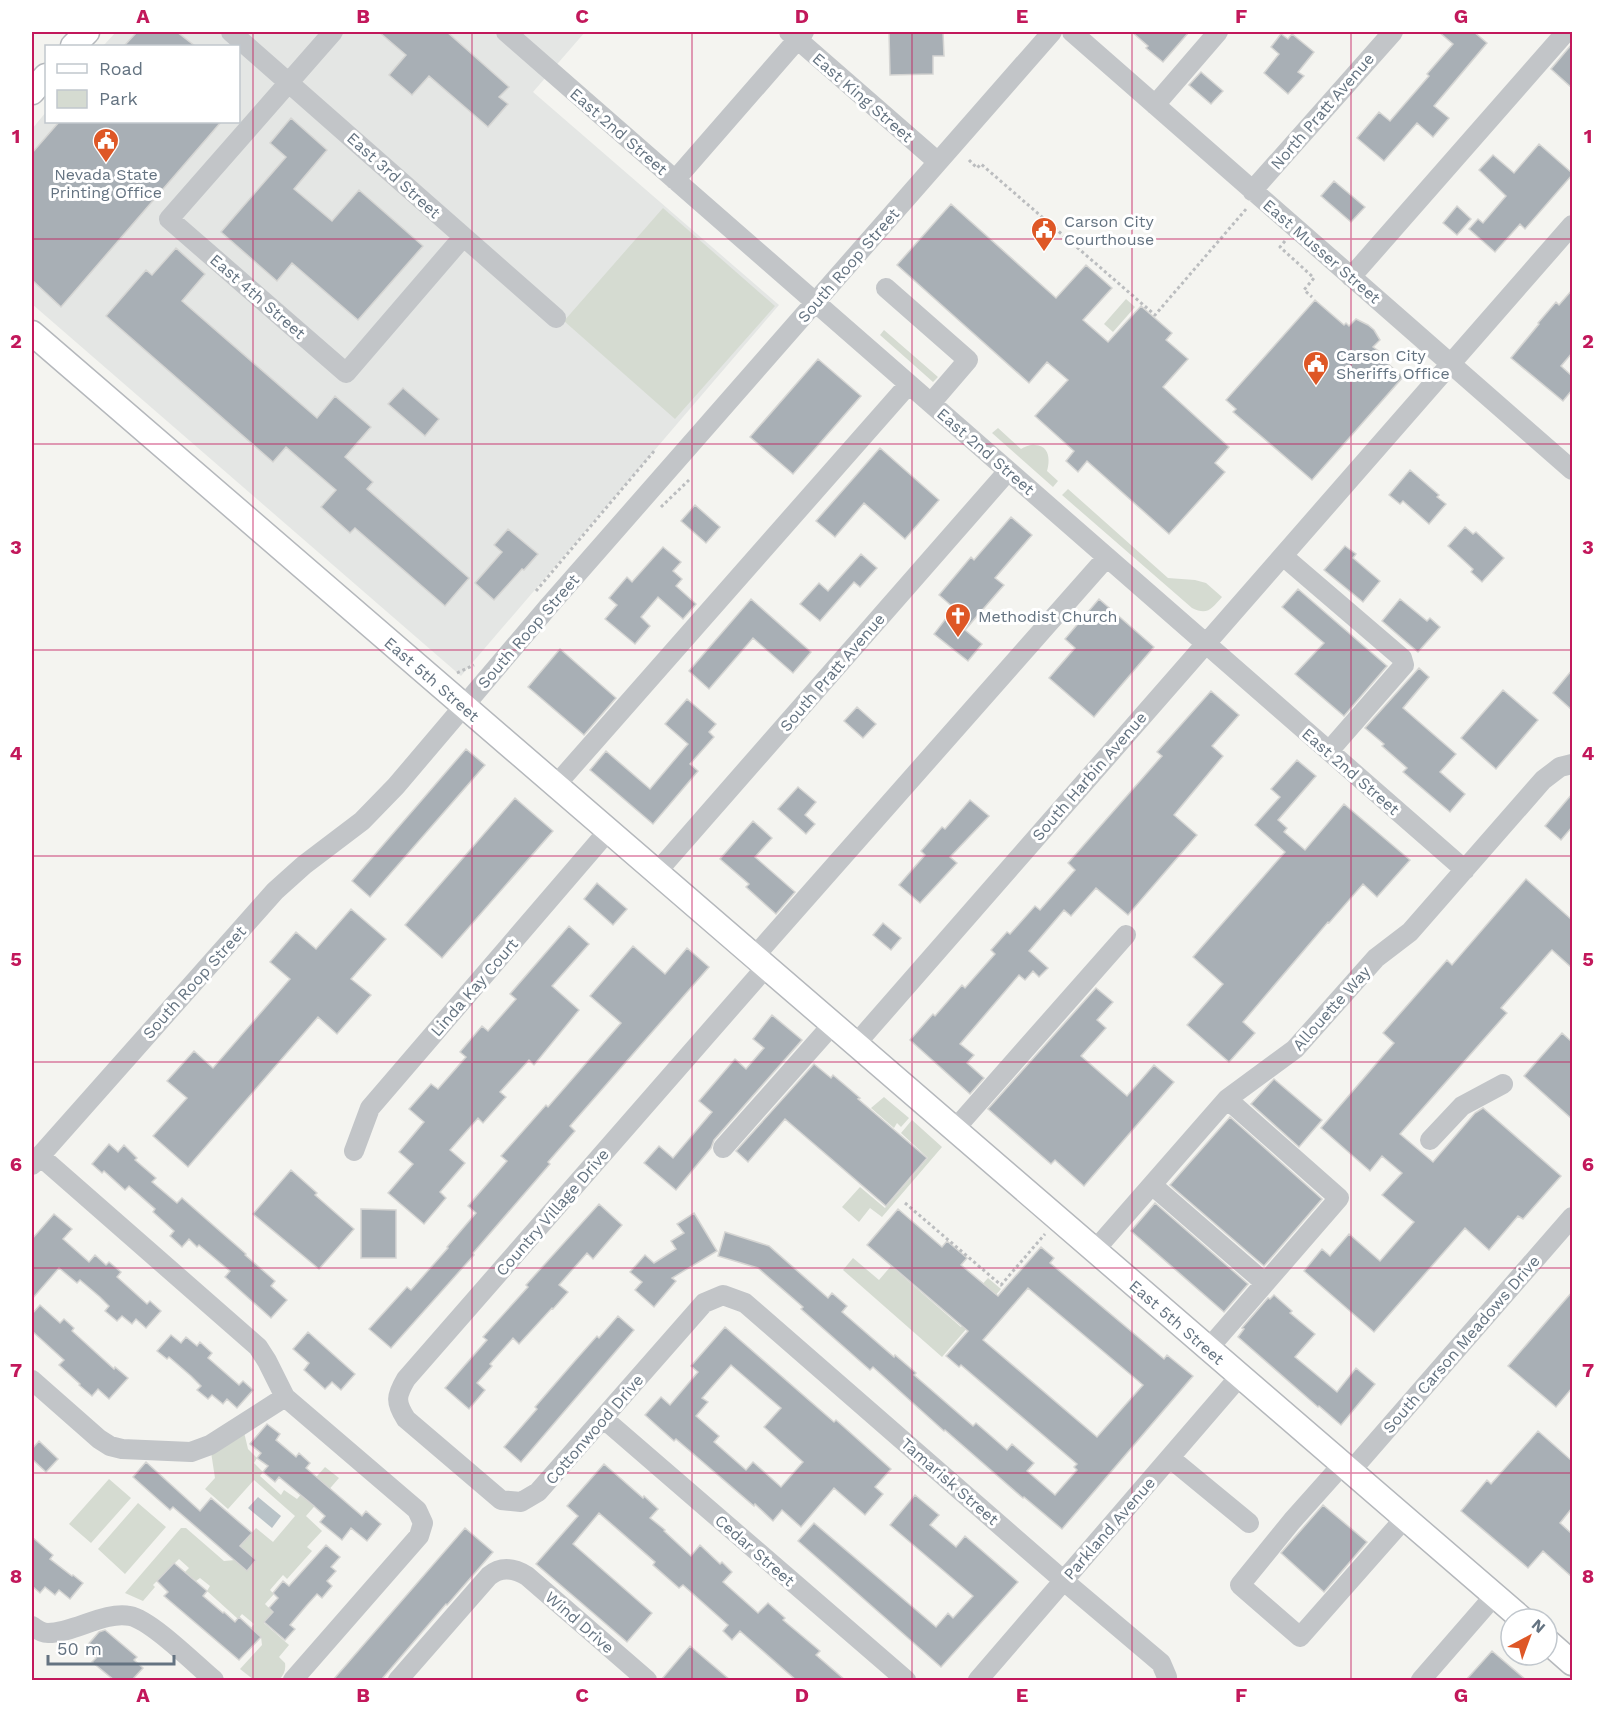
<svg xmlns="http://www.w3.org/2000/svg" width="1604" height="1712" font-family="'Work Sans',sans-serif">
<style>
.built{fill:#e4e6e4}
.green{fill:#d5dbd1}
.water{fill:#b9c3c8}
.building{fill:#a8afb5;stroke:#d5d5d3;stroke-width:1.5;fill-rule:evenodd}
.lines{fill:none;stroke-linecap:round;stroke-linejoin:round}
.major-casing{stroke:#b5b8bc;stroke-width:27}
.path{stroke:#bbbdbf;stroke-width:3;stroke-dasharray:3 3;stroke-linecap:butt}
.minor{stroke:#c2c5c8;stroke-width:20}
.major{stroke:#fff;stroke-width:24}
.grid{fill:none;stroke:#c2185b;stroke-width:1.5;stroke-opacity:0.55}
.labels{text-anchor:middle;stroke-width:6;stroke-linejoin:round;paint-order:stroke}
.street-label{font-size:16px;fill:#647381;stroke:#fff}
.poi-label{font-size:16px;fill:#647381;stroke:#fff;text-anchor:start}
.neatline{fill:none;stroke:#c2185b;stroke-width:2}
.grid-label{font-size:20px;text-anchor:middle;font-weight:bold;fill:#c2185b}
</style>
<rect width="100%" height="100%" fill="#f4f4f0"/>
<path class="built" d="M116 32H585L533 92 779 305 461 676 32 304V129L46 112V122H238V46H103Z"/>
<path class="green" d="M663 208 775 306 675 419 564 321Z
M1126 299 1135 307 1113 332 1104 324Z
M884 330 938 377 933 382 880 335Z
M998 428 1021 449C1025 447 1030 444 1035 445 1050 446 1050 460 1047 471L1058 481 1053 487 992 433Z
M1068 489 1168 578 1195 580 1206 583 1222 597C1212 608 1208 616 1192 608L1062 495Z
M884 1097 909 1118 901 1127 897 1123 894 1128 871 1108Z
M912 1120 942 1147 882 1217 870 1208 859 1222 842 1207 860 1187 885 1208 928 1158 901 1133Z
M853 1258 879 1280 891 1266 961 1327 987 1298 978 1289 988 1278 1001 1289 942 1357 843 1270Z
M244 1432 248 1449 257 1458 254 1463 263 1472 260 1476 281 1495 284 1490 297 1499 325 1467 339 1478 306 1516 322 1531 307 1547 312 1551 287 1579 283 1575 270 1590 274 1594 265 1604 273 1612 264 1623 289 1645 279 1657 285 1663C286 1670 284 1675 279 1680H254L240 1669 262 1645 261 1637 251 1628 254 1624 242 1614 238 1619 207 1591 210 1586 200 1578 196 1581 185 1572 189 1568 179 1559 153 1585 155 1587 143 1601 125 1593 181 1528H186L224 1561 235 1560 240 1546 256 1528 273 1542 295 1516 254 1480 228 1509 205 1489 215 1478 211 1452Z
M109 1479 131 1498 91 1543 69 1524Z
M138 1503 166 1527 125 1574 98 1549Z"/>
<path class="water" d="M258 1497 281 1516 272 1528 248 1508Z"/>
<path class="building" d="M137 32H177L195 46H124Z
M379 32H447L509 87 499 97 508 104 488 127 429 76 412 95 389 75 406 55Z
M889 32H943L944 56H933V74L890 75Z
M1132 32H1189L1163 62 1146 48 1148 46Z
M1439 32H1474L1487 43 1434 106 1449 118 1433 137 1417 123 1384 161 1357 138 1379 112 1390 121 1429 76 1427 74 1453 44Z
M1281 34 1288 39 1292 34 1314 52 1298 72 1304 76 1288 94 1264 73 1279 54 1271 47Z
M1572 44V88L1551 69Z
M1201 72 1223 91 1211 104 1189 85Z
M291 118 327 150 294 189 332 221 359 190 423 246 358 320 292 263 277 281 221 232 286 157 270 143Z
M59 122H221L61 307 32 280V153Z
M1539 144 1572 173V175L1525 229 1520 224 1495 252 1469 229 1478 219 1483 223 1506 196 1479 170 1493 155 1514 173Z
M1334 181 1365 207 1351 222 1321 196Z
M951 204 1056 298 1086 265 1112 288 1083 320 1108 342 1141 306 1172 333 1166 340 1188 359 1163 387 1229 447 1215 463 1225 472 1169 534 1087 461 1078 472 1066 461 1074 451 1035 416 1068 380 1047 362 1029 383 897 265Z
M1457 206 1471 219 1457 235 1443 223Z
M176 248 205 274 182 301 317 418 335 396 371 427 345 457 373 482 367 489 469 578 445 606 355 528 350 533 321 507 336 490 286 447 273 462 106 316 146 270 152 275Z
M1572 290V353L1561 366 1572 376V390L1563 401 1511 358 1539 324 1538 323 1556 302 1559 305Z
M1315 300 1344 325 1346 323 1349 326 1356 319 1368 325 1374 330 1380 340 1373 347 1380 352 1378 355 1403 377 1312 480 1233 412 1236 409 1226 400Z
M818 359 861 396 793 474 750 437Z
M403 388 439 419 425 436 388 404Z
M880 448 939 500 905 539 864 503 835 537 816 521Z
M1410 470 1439 495 1437 497 1446 504 1429 524 1403 501 1400 504 1389 495Z
M695 505 720 527 706 543 681 521Z
M1011 517 1032 535 995 578 1004 585 965 630 982 644 968 661 934 634 954 608 939 595 971 557 974 560Z
M1465 527 1473 534 1476 532 1504 558 1482 582 1471 572 1473 569 1448 546Z
M508 529 538 554 524 570 522 569 494 600 475 583 502 552 494 545Z
M1345 546 1356 554 1353 558 1380 581 1363 602 1324 570Z
M663 547 681 562 673 571 682 579 676 586 696 604 683 619 658 597 641 617 650 626 635 644 605 619 617 605 609 598 627 577 632 582Z
M861 554 877 568 860 587 854 582 820 621 800 604 819 583 828 591Z
M1298 589 1387 666 1344 716 1295 674 1324 643 1282 607Z
M751 599 811 652 793 673 753 638 709 689 689 671Z
M1099 599 1154 647 1094 717 1049 678 1075 648 1065 639Z
M1400 599 1427 621 1430 618 1440 627 1418 652 1382 621Z
M560 649 616 698 584 735 528 687Z
M1419 668 1429 677 1403 708 1456 754 1440 772 1465 794 1450 812 1403 772 1407 768 1382 746 1384 744 1365 728Z
M1572 670V710L1553 693Z
M1503 690 1538 720 1496 769 1461 738Z
M1211 691 1239 715 1212 746 1223 756 1174 815 1197 835 1128 915 1096 888 1071 916 1064 910 1029 951 1048 968 1039 977 1033 971 1025 980 1019 975 960 1044 974 1055 967 1063 984 1078 970 1094 910 1040 933 1014 935 1016 962 985 965 988 995 954 991 950 1007 932 1010 934 1035 906 1040 910 1075 870 1068 863 1162 756 1157 752Z
M687 699 716 724 709 732 714 737 690 764 698 771 653 824 590 770 606 751 650 789 688 744 665 724Z
M857 707 876 724 863 738 844 721Z
M466 749 485 765 370 897 352 881Z
M1297 760 1316 776 1278 820 1287 828 1284 832 1305 850 1344 804 1410 860 1377 897 1363 884 1329 923 1328 922 1243 1022 1255 1033 1229 1062 1187 1025 1223 984 1193 957 1285 852 1255 825 1280 797 1271 789Z
M798 787 816 802 805 815 815 824 806 834 778 809Z
M1572 794V827L1561 840 1545 826Z
M515 798 553 831 442 958 405 925Z
M970 800 989 816 950 857 957 863 920 903 899 885 925 855 921 851 942 827 945 829Z
M753 821 772 838 755 857 795 892 776 914 746 887 749 884 720 859Z
M1526 879 1572 920V968L1552 950 1549 953 1501 1008 1507 1013 1400 1134 1433 1162 1475 1113 1483 1108 1561 1176 1523 1219 1518 1216 1489 1250 1465 1228 1374 1332 1304 1271 1322 1249 1330 1256 1349 1234 1380 1261 1414 1222 1382 1195 1402 1173 1382 1156 1370 1171 1321 1128 1394 1043 1383 1033 1447 960 1452 965Z
M597 883 627 909 613 925 584 899Z
M351 909 386 939 351 979 371 995 337 1034 318 1017 188 1167 153 1136 187 1098 167 1081 194 1051 213 1068 290 979 270 962 296 932 316 949Z
M883 923 901 938 891 950 873 935Z
M569 926 589 944 552 986 579 1010 534 1065 529 1060 500 1092 506 1097 483 1123 478 1118 450 1150 465 1163 440 1192 446 1198 424 1224 388 1193 413 1164 399 1152 424 1122 409 1109 431 1084 438 1089 466 1057 460 1052 482 1026 488 1031 516 999 510 994Z
M633 946 665 974 687 948 709 967 570 1126 575 1131 548 1162 550 1164 473 1253 474 1255 391 1348 369 1329 407 1287 411 1290 448 1248 447 1247 476 1213 468 1206 507 1161 501 1156 546 1105 548 1107 621 1023 590 996Z
M1096 988 1113 1002 1097 1020 1106 1028 1081 1056 1127 1096 1154 1065 1174 1082 1084 1186 1055 1160 1051 1164 988 1109Z
M772 1015 802 1040 714 1140 711 1148 676 1190 644 1163 659 1146 673 1158 712 1112 699 1101 735 1059 746 1069 764 1048 753 1039Z
M1562 1033 1572 1042V1119L1524 1076Z
M814 1064 831 1078 833 1075 860 1098 858 1099 927 1158 886 1206 785 1119 748 1162 736 1151Z
M1274 1079 1322 1120 1299 1147 1251 1104Z
M1230 1117 1322 1199 1264 1266 1170 1185Z
M109 1144 118 1152 124 1145 137 1158 135 1160 156 1178 152 1182 177 1203 182 1198 246 1254 245 1255 275 1281 271 1286 287 1300 271 1318 225 1277 230 1271 199 1245 197 1247 189 1239 182 1247 170 1236 174 1231 153 1212 155 1209 129 1186 125 1190 104 1171 102 1173 92 1164Z
M291 1170 317 1193 315 1195 354 1229 319 1269 253 1214Z
M1155 1203 1248 1284 1224 1312 1131 1231Z
M599 1204 622 1225 593 1259 587 1253 559 1285 568 1292 553 1309 552 1308 519 1344 513 1338 490 1364 492 1366 477 1383 485 1390 469 1409 445 1388 487 1340 483 1337 528 1287 526 1285Z
M361 1209 396 1210V1258H361Z
M898 1209 942 1247 947 1241 967 1258 961 1265 998 1296 1041 1247 1054 1258 1050 1263 1164 1359 1167 1355 1193 1376 1062 1529 1024 1497 1023 1498 945 1430 944 1431 873 1367 870 1370 801 1309 803 1307 758 1268 718 1256 725 1232 769 1246 828 1298 832 1293 847 1306 842 1312 894 1357 895 1355 916 1373 914 1375 973 1426 976 1423 1007 1450 1012 1444 1034 1463 1027 1471 1055 1495 1077 1470 1074 1467 1077 1464 961 1365 959 1367 946 1356 968 1331 867 1245ZM1028 1288 1143 1385 1097 1437 983 1340Z
M694 1213 717 1251 672 1278 676 1281 654 1307 635 1290 642 1282 630 1272 645 1255 654 1263 676 1249 671 1241 684 1233 677 1224Z
M54 1214 72 1229 63 1239 89 1262 95 1255 106 1265 109 1262 121 1272 117 1277 147 1304 150 1301 161 1311 146 1328 136 1319 132 1324 122 1316 117 1321 105 1311 109 1306 100 1297 80 1280 77 1283 59 1268 32 1299V1239Z
M1572 1292V1388L1556 1407 1508 1366Z
M1274 1295 1292 1311 1290 1313 1315 1334 1295 1357 1337 1392 1356 1368 1375 1384 1341 1425 1319 1406 1318 1407 1238 1337 1244 1329 1242 1328 1268 1298 1270 1299Z
M40 1305 60 1323 64 1319 74 1328 72 1331 114 1369 115 1367 128 1378 109 1399 98 1389 92 1396 79 1385 80 1384 59 1365 64 1360 32 1331V1314Z
M618 1316 634 1330 521 1462 504 1447 537 1409 535 1407 574 1362 597 1336 599 1338Z
M725 1327 834 1422 836 1420 891 1469 875 1487 883 1494 865 1515 834 1488 801 1527 782 1510 773 1521 755 1504 754 1506 676 1439 674 1441 645 1415 661 1397 670 1405 698 1372 691 1366ZM731 1365 781 1408 764 1427 803 1462 781 1487 753 1462 746 1470 714 1442 719 1436 696 1416 708 1402 702 1398Z
M308 1332 355 1374 341 1390 332 1382 325 1389 304 1370 309 1363 293 1349Z
M171 1335 181 1343 186 1337 197 1346 200 1342 212 1353 208 1358 239 1385 243 1381 253 1390 237 1408 227 1399 223 1404 212 1395 208 1399 197 1390 201 1386 191 1376 169 1357 167 1359 157 1351Z
M267 1424 280 1434 276 1440 296 1457 299 1453 310 1463 306 1468 362 1516 366 1511 381 1524 367 1541 351 1528 342 1540 320 1522 325 1516 314 1506 279 1477 275 1482 263 1472 268 1466 257 1458 261 1453 250 1444Z
M1538 1431 1572 1461V1508L1560 1523 1572 1534V1577L1543 1551 1528 1568 1461 1511 1487 1480 1491 1484Z
M39 1441 58 1459 46 1472 32 1459V1449Z
M146 1462 200 1511 211 1498 252 1533 240 1546 256 1560 247 1571 173 1507 170 1510 133 1477Z
M604 1464 643 1498 644 1496 658 1509 650 1518 665 1530 664 1531 691 1556 700 1545 720 1564 722 1562 732 1572 723 1582 758 1613 768 1603 785 1618 783 1620 820 1651 816 1655 845 1680H796L740 1631 732 1640 723 1631 728 1625 683 1585 679 1588 653 1565 655 1562 599 1513 573 1544 652 1613 627 1642 536 1564 578 1516 567 1506Z
M915 1495 939 1515 930 1525 956 1547 965 1536 1018 1582 941 1667 798 1541 814 1523 936 1627 948 1613 953 1618 973 1596 890 1525Z
M1323 1505 1367 1542 1324 1592 1281 1553Z
M465 1528 493 1552 447 1605 446 1604 381 1680H333Z
M32 1537 53 1555 50 1559 72 1576 73 1575 83 1583 70 1599 59 1590 55 1595 45 1587 40 1593 32 1586Z
M326 1545 340 1557 331 1567 336 1571 327 1581 332 1586 322 1598 317 1594 307 1605 290 1625 295 1629 285 1640 264 1622 273 1612 269 1608 278 1598 273 1593 283 1581 289 1586Z
M174 1563 207 1591 203 1596 223 1613 224 1612 235 1622 239 1617 261 1637 239 1660 164 1596 168 1592 157 1581Z
M105 1630 137 1657 134 1660 143 1668 132 1680H114L92 1662 96 1658 85 1648 99 1632Z
M690 1646 730 1680H661Z
M1492 1651 1526 1680H1466Z"/>
<g class="lines">
<defs>
<path id="major" d="M73 46 87 32
M32 92 46 76
M32 333 1522 1619
M1547 1641 1572 1663"/>
</defs>
<use href="#major" class="major-casing"/>
<path class="path" d="M969 160 977 168 981 164 1155 315 1247 208
M1285 241 1280 247 1314 278 1304 290 1312 297
M661 507 689 480
M536 591 655 450
M457 673 474 665
M905 1203 1001 1285 1045 1234"/>
<path class="minor" d="M231 32 556 318
M333 32 169 219 346 373 463 237
M506 32 1465 870
M789 32 938 162
M1072 32 1572 470
M1155 105 1218 32
M675 180 804 32
M1252 191 1393 32
M1351 277 1566 32
M886 288 968 360 931 403
M1283 556 1402 658 1404 665 1329 751
M555 786 909 384
M656 873 1008 471
M754 957 1107 557
M766 967 406 1379C396 1396 395 1402 406 1419L501 1500 521 1502 538 1492 704 1303 723 1295 745 1303 1064 1581 1161 1663 1167 1677 1166 1680
M855 1045 1572 225
M954 1130 1126 935
M1430 1140 1462 1106 1503 1084
M723 1148 832 1025
M354 1151 370 1108 608 831
M40 1156 258 1347 267 1361 285 1397 417 1510 423 1523 419 1536 293 1680
M32 1165 275 891 304 865 362 821 396 786 548 607 1052 32
M1152 1185 1265 1283
M1094 1251 1227 1099 1295 1049 1376 958 1410 932 1543 780 1560 767 1572 764
M1208 1349 1339 1198 1227 1099
M32 1380 99 1439 110 1446 122 1449 191 1452 210 1445 285 1397
M604 1419 906 1680
M1170 1458 1249 1523
M1342 1465 1292 1521 1240 1585 1300 1637 1405 1518
M1350 1472 1572 1217
M32 1626C36 1629 43 1633 48 1633 74 1633 104 1611 130 1616 151 1620 196 1665 214 1680
M398 1680 489 1576C501 1566 514 1568 527 1576L647 1680
M978 1680 1240 1376
M1421 1680 1495 1595"/>
<use href="#major" class="major"/>
</g>
<path class="grid" d="M253 32V1680M472 32V1680M692 32V1680M912 32V1680M1132 32V1680M1351 32V1680M32 239H1572M32 444H1572M32 650H1572M32 856H1572M32 1062H1572M32 1268H1572M32 1473H1572"/>
<defs>
<symbol id="civic-pin" viewBox="-11 -11 22 30"><path d="M0 17L-7.5 6A9.5 9.5 0 1 1 7.5 6Z" fill="#de5726" stroke="#fff"/><path d="M-.6-6.5H3V-4.5H.6V-3L4-1V1h2V6H-6V1h2V-1L-.6-3ZM-1.2 2.5V6h2.4V2.5Z" fill="#fff"/></symbol>
<symbol id="church-pin" viewBox="-11 -11 22 30"><path d="M0 17L-7.5 6A9.5 9.5 0 1 1 7.5 6Z" fill="#de5726" stroke="#fff"/><path d="M-1.2-6h2.4v3.5h3.3v2.4h-3.3V6h-2.4V-.1h-3.3v-2.4h3.3Z" fill="#fff"/></symbol>
</defs>
<g fill-rule="evenodd">
<use href="#civic-pin" x="91" y="126" width="30" height="40"/>
<use href="#civic-pin" x="1029" y="215" width="30" height="40"/>
<use href="#civic-pin" x="1301" y="349" width="30" height="40"/>
<use href="#church-pin" x="943" y="601" width="30" height="40"/>
</g>
<g class="labels">
<g class="street-label">
<text transform="translate(863 97) rotate(41)" y="6">East King Street</text>
<text transform="translate(1322 111) rotate(-49)" y="6">North Pratt Avenue</text>
<text transform="translate(619 131) rotate(41)" y="6">East 2nd Street</text>
<text transform="translate(394 175) rotate(42)" y="6">East 3rd Street</text>
<text transform="translate(1322 251) rotate(41)" y="6">East Musser Street</text>
<text transform="translate(848 265) rotate(-49)" y="6">South Roop Street</text>
<text transform="translate(258 296) rotate(41)" y="6">East 4th Street</text>
<text transform="translate(986 451) rotate(41)" y="6">East 2nd Street</text>
<text transform="translate(528 631) rotate(-49)" y="6">South Roop Street</text>
<text transform="translate(832 672) rotate(-49)" y="6">South Pratt Avenue</text>
<text transform="translate(432 679) rotate(41)" y="6">East 5th Street</text>
<text transform="translate(1351 771) rotate(41)" y="6">East 2nd Street</text>
<text transform="translate(1089 776) rotate(-49)" y="6">South Harbin Avenue</text>
<text transform="translate(194 982) rotate(-48)" y="6">South Roop Street</text>
<text transform="translate(474 987) rotate(-49)" y="6">Linda Kay Court</text>
<text transform="translate(1331 1008) rotate(-48)" y="6">Allouette Way</text>
<text transform="translate(552 1212) rotate(-49)" y="6">Country Village Drive</text>
<text transform="translate(1177 1322) rotate(41)" y="6">East 5th Street</text>
<text transform="translate(1461 1344) rotate(-49)" y="6">South Carson Meadows Drive</text>
<text transform="translate(594 1429) rotate(-49)" y="6">Cottonwood Drive</text>
<text transform="translate(950 1481) rotate(41)" y="6">Tamarisk Street</text>
<text transform="translate(1109 1528) rotate(-49)" y="6">Parkland Avenue</text>
<text transform="translate(755 1550) rotate(41)" y="6">Cedar Street</text>
<text transform="translate(580 1622) rotate(41)" y="6">Wind Drive</text>
</g>
<g class="poi-label">
<text x="106" y="180" text-anchor="middle">Nevada State<tspan x="106" dy="18">Printing Office</tspan></text>
<text x="1064" y="227">Carson City<tspan x="1064" dy="18">Courthouse</tspan></text>
<text x="1336" y="361">Carson City<tspan x="1336" dy="18">Sheriffs Office</tspan></text>
<text x="978" y="622">Methodist Church</text>
</g>
</g>
<rect width="1604" height="1712" fill="none" stroke="#ffffff" stroke-width="66"/>
<rect x="45" y="45" width="195" height="78" fill="#ffffff" stroke="#c1c7cd" stroke-width="1.5"/>
<rect x="57" y="64" width="30" height="9" fill="#ffffff" stroke="#c1c7cd" stroke-width="1.5"/>
<text x="99" y="75" font-size="18" fill="#647381">Road</text>
<rect x="57" y="90" width="30" height="18" fill="#d5dbd1" stroke="#c1c7cd" stroke-width="1.5"/>
<text x="99" y="105" font-size="18" fill="#647381">Park</text>
<g transform="translate(1529 1637) rotate(41)"><circle r="28" fill="#ffffff" stroke="#c1c7cd" stroke-width="1.5"/>
<path d="M0-4.5L10 22L0 15L-10 22Z" fill="#de5726"/>
<text y="-9" font-size="16" font-weight="bold" text-anchor="middle" fill="#647381">N</text>
</g>
<path d="M48 1655v9h126v-9" fill="none" stroke="#647381" stroke-width="3"/>
<text x="57" y="1655" font-size="18" fill="#647381" stroke="#ffffff" stroke-width="4.5" paint-order="stroke">50 m</text>
<rect x="33" y="33" width="1538" height="1646" class="neatline"/>
<g class="grid-label">
<text x="143" y="23">A</text>
<text x="363" y="23">B</text>
<text x="582" y="23">C</text>
<text x="802" y="23">D</text>
<text x="1022" y="23">E</text>
<text x="1241" y="23">F</text>
<text x="1461" y="23">G</text>
<text x="16" y="143">1</text>
<text x="1588" y="143">1</text>
<text x="16" y="348">2</text>
<text x="1588" y="348">2</text>
<text x="16" y="554">3</text>
<text x="1588" y="554">3</text>
<text x="16" y="760">4</text>
<text x="1588" y="760">4</text>
<text x="16" y="966">5</text>
<text x="1588" y="966">5</text>
<text x="16" y="1171">6</text>
<text x="1588" y="1171">6</text>
<text x="16" y="1377">7</text>
<text x="1588" y="1377">7</text>
<text x="16" y="1583">8</text>
<text x="1588" y="1583">8</text>
<text x="143" y="1702">A</text>
<text x="363" y="1702">B</text>
<text x="582" y="1702">C</text>
<text x="802" y="1702">D</text>
<text x="1022" y="1702">E</text>
<text x="1241" y="1702">F</text>
<text x="1461" y="1702">G</text>
</g>
</svg>
